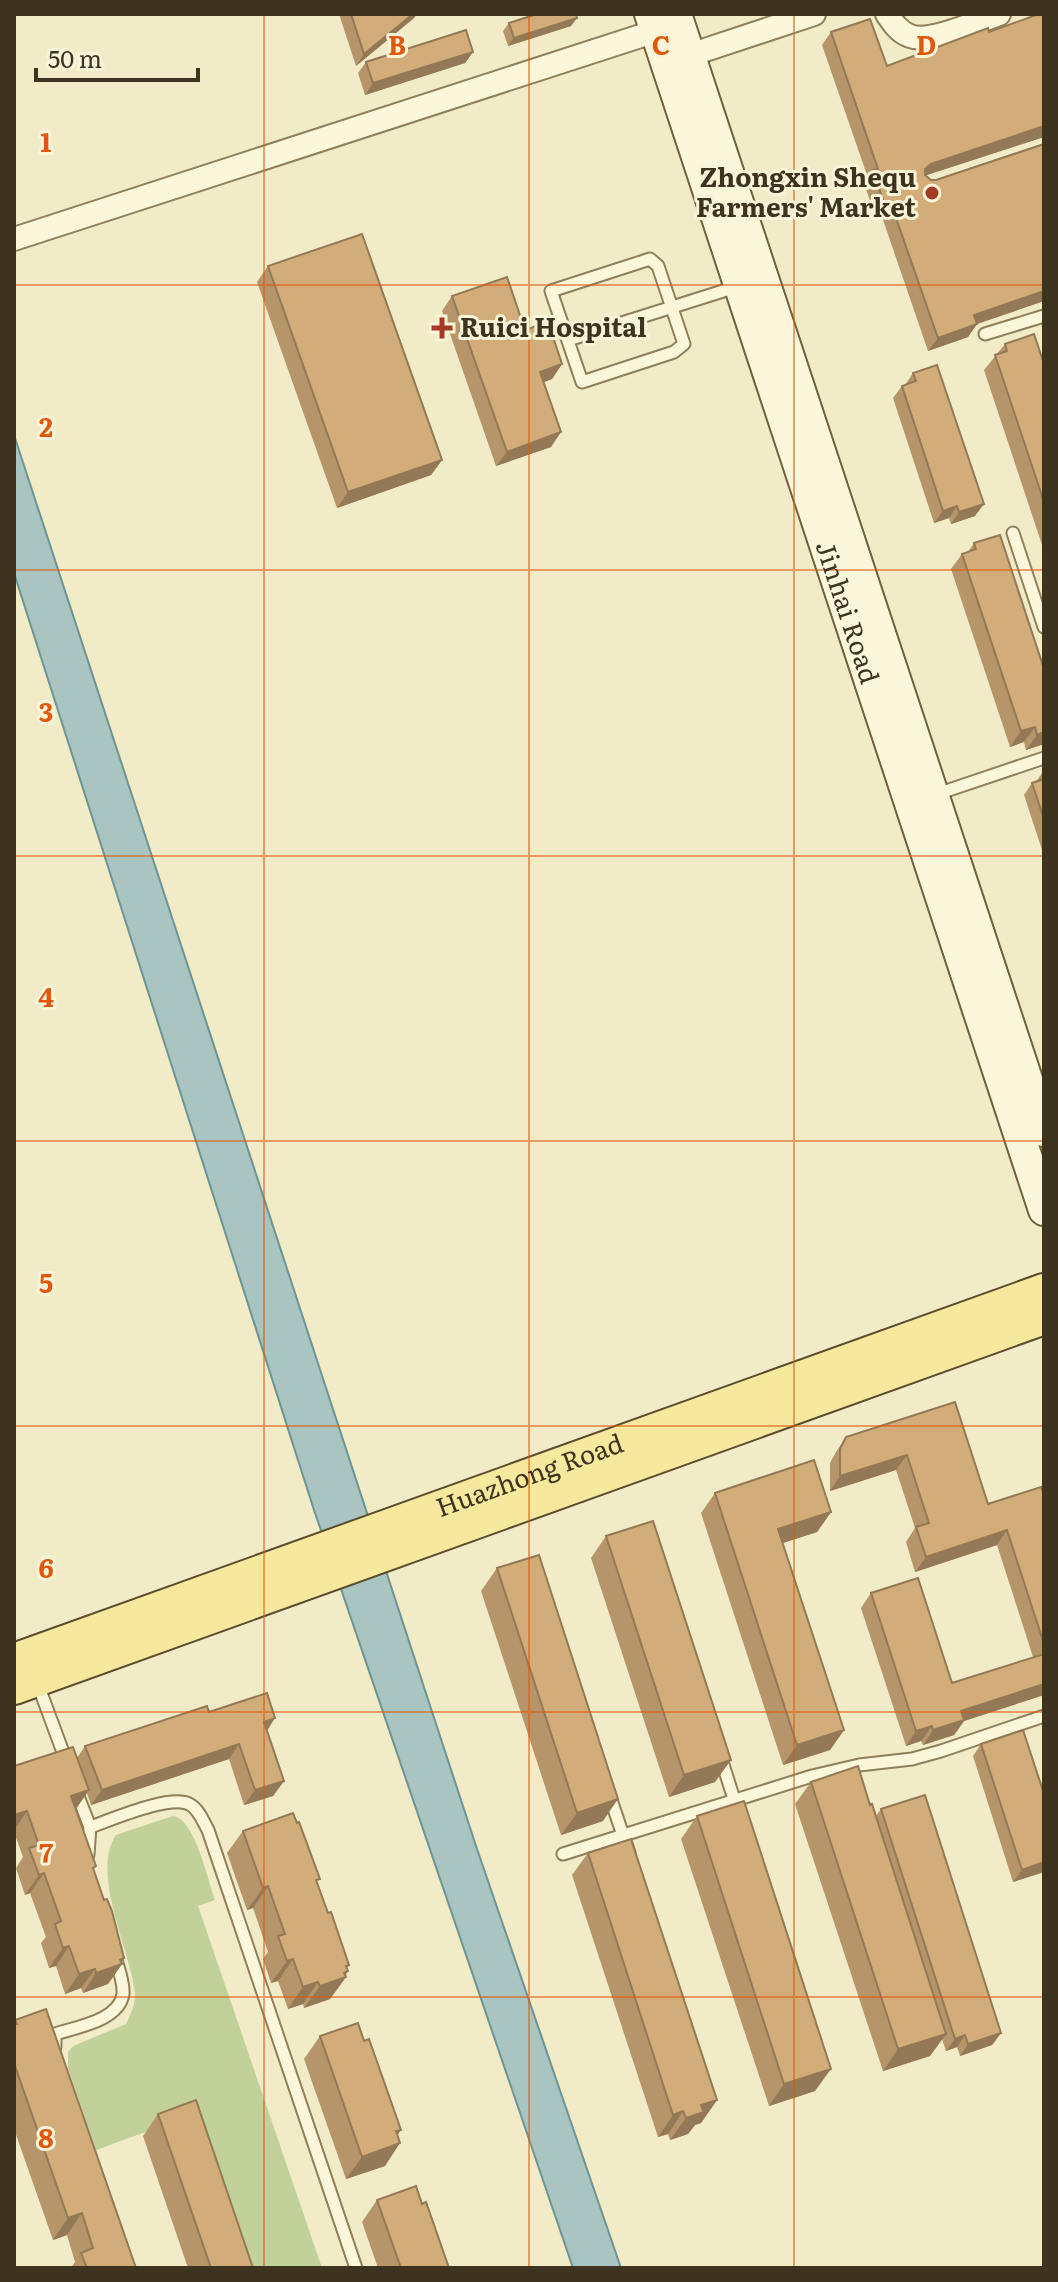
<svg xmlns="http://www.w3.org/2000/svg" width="1058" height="2282" font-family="Literata,serif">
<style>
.green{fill:#c1d199}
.water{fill:#a8c5c1;stroke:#6e9491;stroke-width:2}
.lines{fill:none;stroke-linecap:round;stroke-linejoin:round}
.lane-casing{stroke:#8f7f5a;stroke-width:15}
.street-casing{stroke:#8f7f5a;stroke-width:26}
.secondary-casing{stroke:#71603d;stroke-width:34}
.primary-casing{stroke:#5c4c2f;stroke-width:38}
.lane{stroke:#fbf7db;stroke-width:11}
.street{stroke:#fbf7db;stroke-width:22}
.secondary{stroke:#fbf7db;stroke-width:30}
.primary{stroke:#f6e99d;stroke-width:34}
.wall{fill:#b59569}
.shaded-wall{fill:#937955}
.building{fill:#d2ad7a;stroke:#937955;stroke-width:2}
.grid{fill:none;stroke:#e0570d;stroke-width:2;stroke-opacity:0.55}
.poi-dot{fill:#a23a26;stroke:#f8f4d7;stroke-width:3}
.labels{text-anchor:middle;stroke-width:6;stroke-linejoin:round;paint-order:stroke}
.poi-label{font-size:26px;font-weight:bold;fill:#3e331f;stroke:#f8f4d7;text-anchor:end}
.street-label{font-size:26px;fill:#3e331f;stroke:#f8f4d7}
.grid-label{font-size:26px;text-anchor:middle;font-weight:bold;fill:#e0570d;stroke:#f8f4d7;stroke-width:6;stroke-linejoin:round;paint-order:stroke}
</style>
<rect width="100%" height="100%" fill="#f1ecc7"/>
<path class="green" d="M173 1816C195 1819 208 1880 215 1900L198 1906 322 2268H248L195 2114 96 2150 68 2068V2052L73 2046 126 2024C130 2015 136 2004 135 1994 131 1951 90 1874 116 1835Z"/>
<path class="water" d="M14 435 477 1849 621 2268H573L314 1510 14 573Z"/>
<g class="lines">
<defs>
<path id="lane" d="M650 259 658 266 684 344 674 352 582 382 551 291Z
M985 334 1044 316
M568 340 739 286
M1013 533 1044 627
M934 795 1044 758
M37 1682 67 1763
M720 1755 739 1815
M76 1791 90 1827 88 1855
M609 1794 629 1853
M90 1827C111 1820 170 1794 189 1804 198 1808 203 1821 208 1830L356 2268
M563 1854 812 1776 859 1765 912 1759 941 1751 1044 1716
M55 2047V2034C76 2027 119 2021 123 1994 124 1982 118 1968 115 1956"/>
<path id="street" d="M887 14C893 23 899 32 910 36 930 44 978 21 999 14
M690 55 814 14
M14 239 656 31"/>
<g id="secondary">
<path id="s1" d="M650 14 1044 1210"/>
<path d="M676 14 1044 1131"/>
</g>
<g id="primary">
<path id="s2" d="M14 1661 1044 1291"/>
<path d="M14 1687 1044 1317"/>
</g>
</defs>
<use href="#lane" class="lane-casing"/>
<use href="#street" class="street-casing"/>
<use href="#secondary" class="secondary-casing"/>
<use href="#primary" class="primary-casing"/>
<use href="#lane" class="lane"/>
<use href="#street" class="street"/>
<use href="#secondary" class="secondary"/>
<use href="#primary" class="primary"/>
</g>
<path class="wall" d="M339 14H417L414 18 356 66Z
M1044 14V137L926 175 931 180H936L1044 144V301L977 324 968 337 928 351 881 214 875 216 864 183 868 178 822 45 831 32 887 66Z
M509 23 571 26 508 46 503 31Z
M473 52 465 63 365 95 358 73 366 62Z
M268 266 442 460 431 475 337 508 257 282Z
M452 296 562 364 552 379 544 382 551 447 496 466 442 311Z
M1005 344 1044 364V551L984 370Z
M913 373 975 516 951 524 949 518 934 523 893 398 902 386 905 385Z
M974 543 1044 744 1026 750 1024 742 1010 747 951 569 962 554 968 552Z
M1044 770V856L1024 795 1032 783 1036 782Z
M955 1402 988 1504 1044 1495V1695L964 1721 954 1735 923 1745 921 1741 906 1746 861 1608 871 1593 952 1683 1033 1657 997 1545 915 1572 906 1542 915 1528 896 1470 830 1491V1463L836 1452 846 1437Z
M715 1493 831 1512 817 1532 783 1543 844 1730 830 1750 783 1765 701 1513Z
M606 1536 715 1782 669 1797 591 1558Z
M497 1568 603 1821 561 1835 481 1591Z
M209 1712 267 1730 284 1781 273 1796 244 1805 229 1759 91 1805 87 1793 76 1809 94 1870 124 1958 121 1962 122 1964 108 1984 83 1993 81 1988 65 1994 56 1966 49 1968 41 1943 46 1937 30 1893 25 1895 16 1868 23 1857 14 1832V1766L77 1758 85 1746Z
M981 1744 1044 1872 1013 1882 973 1756Z
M811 1782 870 1805 876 1816 881 1809 1001 2033 992 2045 960 2056 957 2047 946 2051 942 2039 930 2056 883 2071 795 1804Z
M697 1816 815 2091 769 2106 681 1839Z
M243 1831 317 1883 328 1913 349 1965 347 1968 346 1977 330 1999 304 2008 303 2004 288 2009 278 1981 271 1983 263 1959 268 1952 253 1908 247 1910 227 1853Z
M588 1853 717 2100 701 2123 695 2125 688 2134 670 2140 668 2134 658 2137 572 1875Z
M15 2020 136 2268H71L75 2262 67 2235 53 2240 14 2129V2021Z
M320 2036 364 2041 401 2130 397 2135 385 2166 346 2179 304 2059Z
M158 2114 253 2268H188L143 2136Z
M377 2200 422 2204 449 2268H378L362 2222Z"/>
<path class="shaded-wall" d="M413 14H417L414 18 356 66 364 54Z
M577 18 571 26 508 46 514 38Z
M473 52 465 63 365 95 373 83Z
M1044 126V137L921 177 925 169 931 164Z
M890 201 881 214 875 216 884 203Z
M1044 291V301L965 328 974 315Z
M977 324 968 337 928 351 938 338Z
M562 364 552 379 530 387 540 372Z
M561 432 551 447 496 466 507 452Z
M442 460 431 475 337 508 348 492Z
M984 504 975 516 951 524 959 512Z
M957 506 949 518 934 523 943 511Z
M1035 727 1024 742 1010 747 1021 731Z
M1044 732V744L1026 750 1037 735Z
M907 1455 896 1470 830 1491 840 1476Z
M831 1512 817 1532 764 1549 778 1529Z
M1007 1530 997 1545 915 1572 926 1557Z
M1044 1684V1695L964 1721 954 1735 923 1745 933 1730 961 1711Z
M275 1718 265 1734 264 1722Z
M932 1726 921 1741 906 1746 916 1731Z
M844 1730 830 1750 783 1765 797 1745Z
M239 1744 229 1759 91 1805 102 1790Z
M731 1760 715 1782 669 1797 684 1775Z
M284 1781 273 1796 244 1805 255 1790Z
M89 1790 75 1810 71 1796Z
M618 1799 603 1821 561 1835 577 1813Z
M27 1811 14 1830V1815Z
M1044 1862V1872L1013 1882 1022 1870Z
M44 1873 30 1893 25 1895 39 1875Z
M268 1886 253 1908 247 1910 263 1888Z
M69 1946 56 1966 49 1968 63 1948Z
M124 1958 119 1965 122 1964 108 1984 83 1993 96 1973Z
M293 1959 278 1981 271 1983 287 1961Z
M349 1965 339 1979 344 1973 348 1971 343 1978 346 1977 330 1999 304 2008 320 1986Z
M95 1969 81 1988 65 1994 79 1974Z
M318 1982 303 2004 288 2009 303 1987Z
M1001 2033 992 2045 960 2056 968 2044Z
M946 2034 930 2056 883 2071 898 2049Z
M965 2035 957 2047 946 2051 955 2039Z
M831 2069 815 2091 769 2106 784 2084Z
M717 2100 701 2123 695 2125 688 2134 670 2140 686 2118 701 2105Z
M683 2111 668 2134 658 2137 673 2115Z
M401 2130 388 2148 400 2143 385 2166 346 2179 362 2157 396 2131Z
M82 2213 67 2235 53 2240 68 2218Z"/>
<path class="building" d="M351 14H413L364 54Z
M537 14H576L577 18 514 38 509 23Z
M1039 14H1044V126L931 164 925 169V175L931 180H936L1044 144V291L974 315 977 324 938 338 890 201 884 203 873 170 878 169 831 32 870 19 887 66 988 28 989 32Z
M466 30 473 52 373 83 366 62Z
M362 234 442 460 348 492 268 266Z
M507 277 525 330 548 322 562 364 540 372 561 432 507 452 452 296Z
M1034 334 1044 364V502L995 355 1007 351 1005 344Z
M937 365 984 504 959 512 957 506 943 511 902 386 916 381 913 373Z
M1000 535 1044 669V732L1037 735 1035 727 1021 731 962 554 976 549 974 543Z
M1044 779V819L1032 783Z
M955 1402 988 1504 1041 1487 1044 1495V1644L1007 1530 926 1557 916 1527 929 1523 907 1455 840 1476V1449L846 1437Z
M814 1460 831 1512 778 1529 844 1730 797 1745 715 1493Z
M653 1521 731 1760 684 1775 606 1536Z
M539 1555 618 1799 577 1813 497 1568Z
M918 1578 952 1683 1044 1654V1684L961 1711 964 1720 933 1730 932 1726 916 1731 871 1593Z
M267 1693 275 1718 264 1722 284 1781 255 1790 239 1744 102 1790 85 1746 207 1706 209 1712Z
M1023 1730 1044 1794V1862L1022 1870 981 1744Z
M73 1747 89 1790 71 1796 96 1866 93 1868 104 1900 107 1899 112 1911 124 1958 120 1960 122 1964 96 1973 95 1969 79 1974 69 1946 63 1948 55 1924 61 1921 44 1873 39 1875 29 1848 39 1845 27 1811 14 1815V1766Z
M858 1766 870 1805 872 1804 946 2034 898 2049 811 1782Z
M925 1795 1001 2033 968 2044 965 2035 955 2039 881 1809Z
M744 1801 831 2069 784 2084 697 1816Z
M293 1813 297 1823 299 1822 320 1879 316 1880 328 1913 331 1912 349 1965 346 1966 348 1971 344 1973 346 1977 320 1986 318 1982 303 1987 293 1959 287 1961 278 1936 285 1934 268 1886 263 1888 243 1831Z
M631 1839 717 2100 701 2105 704 2112 686 2118 683 2111 673 2115 588 1853Z
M46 2009 136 2268H87L81 2253 93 2248 82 2213 68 2218 14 2063V2024H17L15 2020Z
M358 2023 364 2041 369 2039 401 2130 396 2131 400 2143 362 2157 320 2036Z
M196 2100 253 2268H211L158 2114Z
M416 2186 422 2204 426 2202 449 2268H401L377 2200Z"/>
<path class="grid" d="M264 14V2268M529 14V2268M794 14V2268M14 285H1044M14 570H1044M14 856H1044M14 1141H1044M14 1426H1044M14 1712H1044M14 1997H1044"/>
<g class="poi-dot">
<circle cx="932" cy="193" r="8"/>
<path d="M438 316h8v8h8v8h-8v8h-8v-8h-8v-8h8z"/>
</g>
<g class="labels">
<g class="poi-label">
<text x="916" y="187">Zhongxin Shequ<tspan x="916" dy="30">Farmers' Market</tspan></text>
<text x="460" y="337" text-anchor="start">Ruici Hospital</text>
</g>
<g class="street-label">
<text dy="9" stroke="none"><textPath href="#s1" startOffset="630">Jinhai Road</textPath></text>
<text dy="9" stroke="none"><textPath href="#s2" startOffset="548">Huazhong Road</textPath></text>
</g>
</g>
<g class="grid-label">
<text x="397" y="55">B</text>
<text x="661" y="55">C</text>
<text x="926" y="55">D</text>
<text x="46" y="152">1</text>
<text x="46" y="437">2</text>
<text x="46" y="722">3</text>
<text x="46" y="1007">4</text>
<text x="46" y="1293">5</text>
<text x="46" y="1578">6</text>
<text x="46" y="1863">7</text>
<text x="46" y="2148">8</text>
</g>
<rect width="1058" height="2282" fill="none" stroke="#3e331f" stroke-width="32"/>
<path d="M36 68v12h162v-12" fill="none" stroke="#3e331f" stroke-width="4"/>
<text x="48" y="68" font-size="24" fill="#3e331f" stroke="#f8f4d7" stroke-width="6" paint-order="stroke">50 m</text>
</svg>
